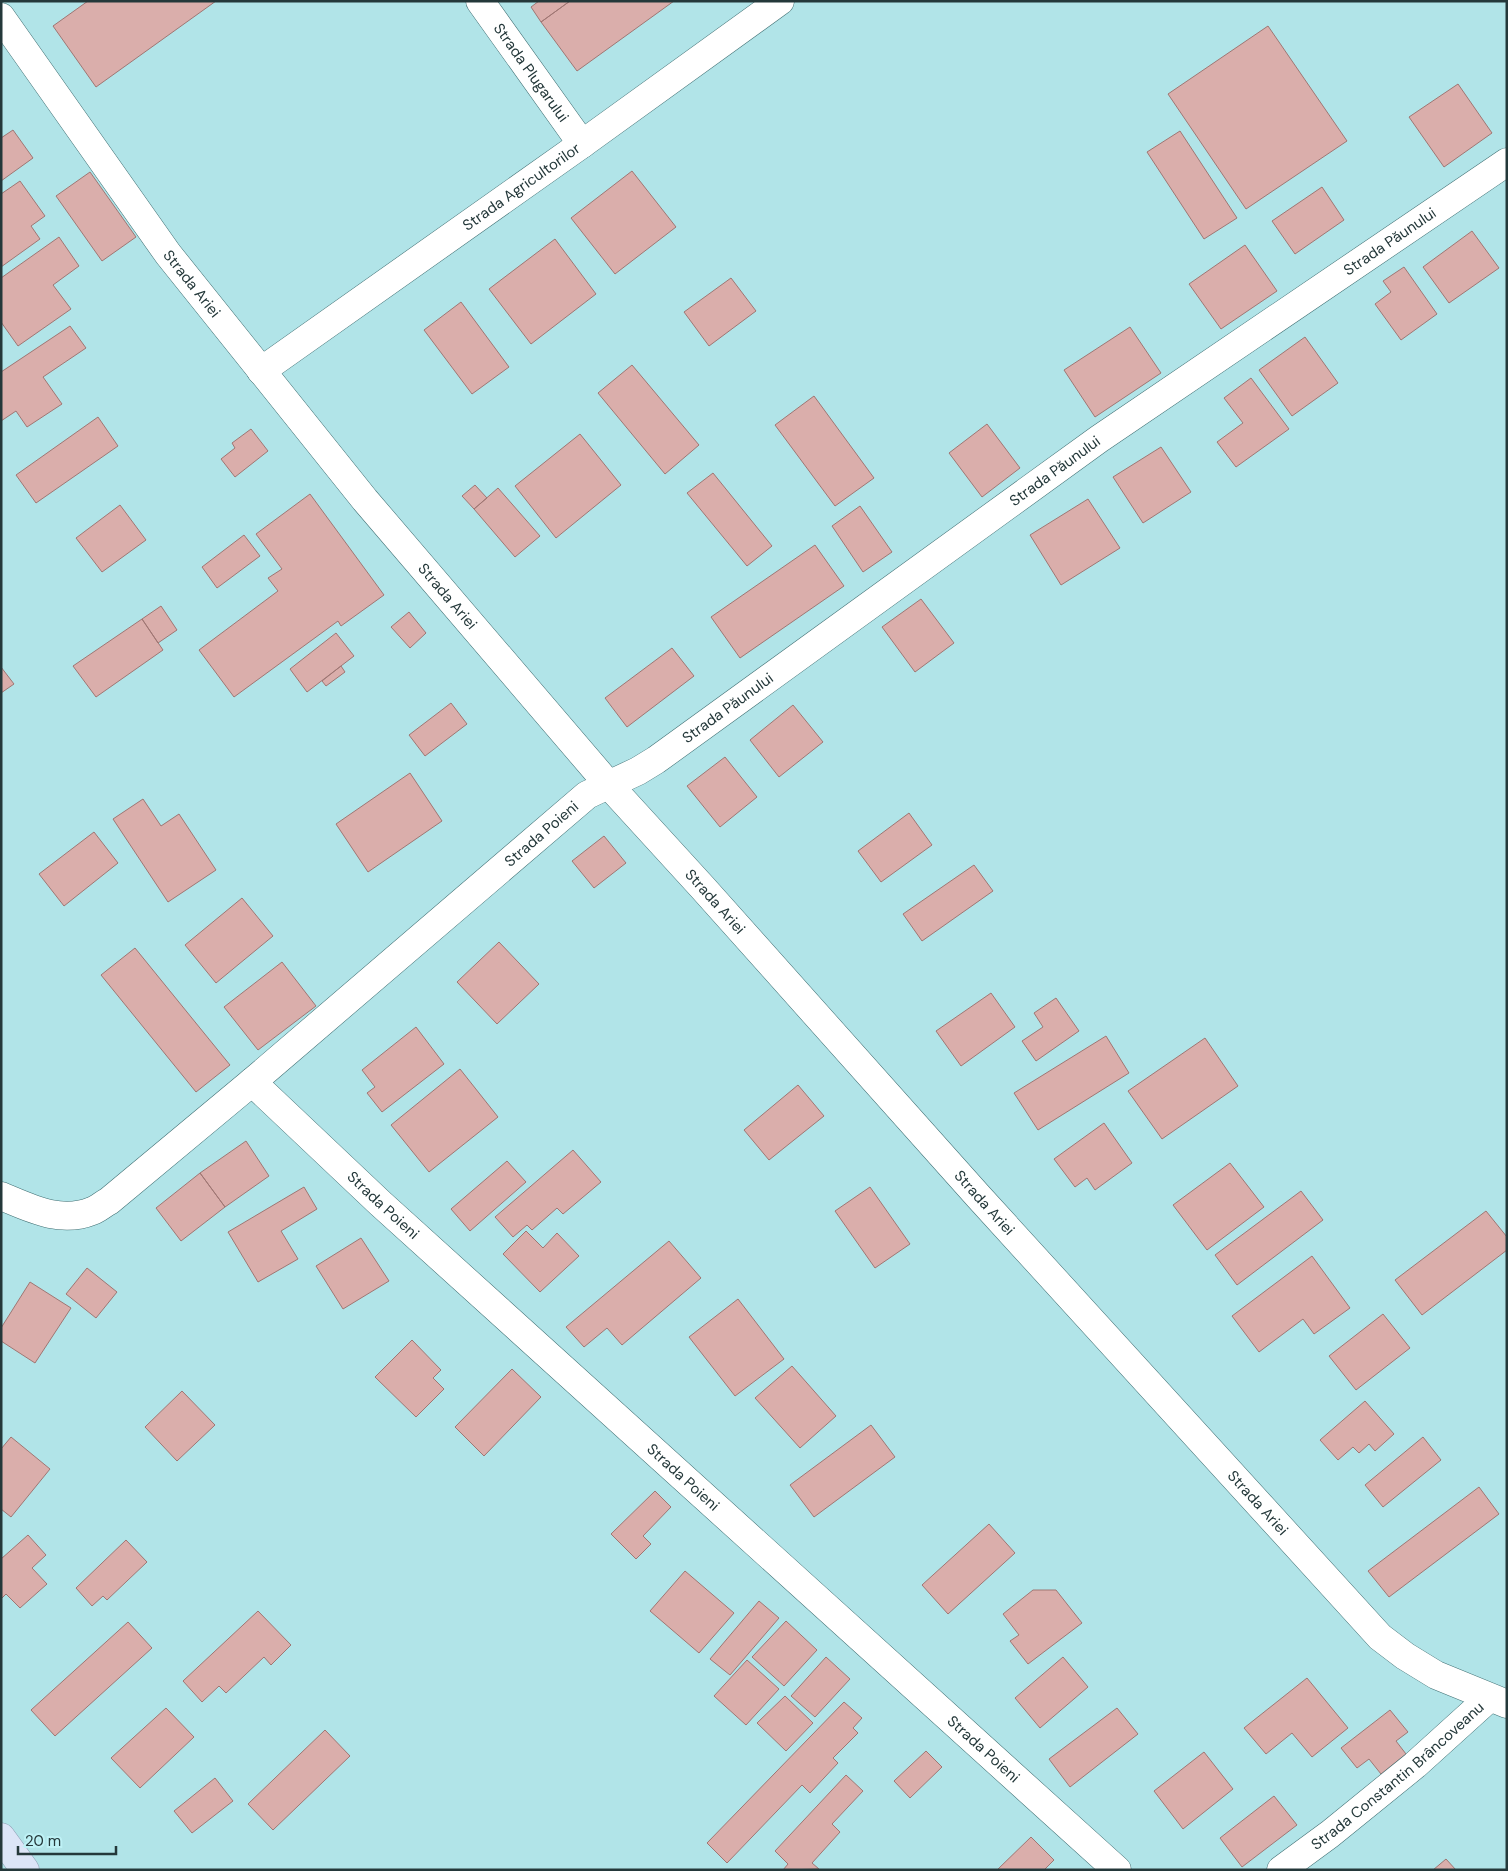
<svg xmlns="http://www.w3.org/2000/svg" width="1508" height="1871" font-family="'DM Sans',sans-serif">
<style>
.building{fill:#daaeab;stroke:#9f7673}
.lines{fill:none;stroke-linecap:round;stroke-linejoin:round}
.minor-casing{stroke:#417074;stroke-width:29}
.major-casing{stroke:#8c9db2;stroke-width:29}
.minor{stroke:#fff;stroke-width:28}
.major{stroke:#dce5f7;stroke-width:28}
.labels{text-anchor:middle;stroke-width:4;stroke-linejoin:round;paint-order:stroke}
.street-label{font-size:15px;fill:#24383a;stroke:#bef1f5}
</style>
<rect width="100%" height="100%" fill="#b1e4e8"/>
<path class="building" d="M88 1H216L96 87 53 26Z
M539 1H570L541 22 531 7Z
M570 1H674L577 71 541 22Z
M1268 26 1347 141 1246 209 1168 94Z
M1458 84 1492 133 1444 167 1409 117Z
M13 130 33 158 1 181V138Z
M1180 131 1237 218 1204 239 1147 152Z
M632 171 676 227 615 274 571 218Z
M90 172 136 237 102 261 56 196Z
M20 181 45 216 31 226 40 239 1 267V194Z
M1322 187 1344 220 1295 254 1272 221Z
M1472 231 1499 268 1449 303 1423 267Z
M59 237 79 266 53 285 71 309 18 346 1 322V278Z
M555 239 596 294 531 344 489 289Z
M1245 245 1277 291 1221 329 1189 284Z
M1404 267 1437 314 1401 340 1375 304 1391 292 1383 281Z
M731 278 756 311 709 346 684 312Z
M461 302 509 367 472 394 424 330Z
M70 326 86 348 43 377 62 404 27 427 16 411 1 421V372Z
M1130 327 1161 373 1095 417 1064 370Z
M1305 337 1338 383 1292 416 1259 370Z
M632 365 699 445 665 474 598 393Z
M1251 378 1289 429 1236 467 1217 442 1243 423 1224 398Z
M814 396 874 478 835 506 775 425Z
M98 417 118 446 36 503 16 475Z
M987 424 1020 468 982 497 949 453Z
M251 429 268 451 235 477 221 459 235 448 232 443Z
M580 434 621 485 556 538 515 486Z
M1161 447 1191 492 1143 523 1113 477Z
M713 473 772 546 747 566 687 493Z
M475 485 487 498 474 509 462 496Z
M498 488 540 536 515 557 474 509Z
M310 494 384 595 341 626 338 621 234 697 199 650 278 591 268 578 282 569 256 534Z
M1088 499 1120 548 1061 585 1030 535Z
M120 505 146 540 102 572 76 538Z
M860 506 892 552 863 572 832 526Z
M244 535 260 556 217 588 202 567Z
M815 545 844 586 740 658 711 617Z
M921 599 954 643 915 672 882 627Z
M161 606 177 630 158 643 142 619Z
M409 612 426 633 410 648 391 627Z
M142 619 163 650 96 697 73 666Z
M336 633 354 656 307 692 290 669Z
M672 648 694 676 627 727 605 698Z
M341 666 345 672 326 686 322 681Z
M1 667 14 684 1 693Z
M451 703 467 724 425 756 409 735Z
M793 705 823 742 779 777 750 740Z
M725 757 757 797 720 827 687 786Z
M410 773 442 821 368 872 336 824Z
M143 799 161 826 179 814 216 870 168 902 113 819Z
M909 813 932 845 881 882 858 851Z
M94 832 118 863 64 906 39 874Z
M604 836 626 863 594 888 572 861Z
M974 865 993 891 922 941 903 914Z
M242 898 273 936 216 983 185 945Z
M499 942 539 984 497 1024 457 982Z
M135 948 230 1065 196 1092 101 975Z
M282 962 316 1006 258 1050 224 1007Z
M991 993 1015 1027 961 1066 936 1031Z
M1056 998 1079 1031 1036 1061 1022 1041 1043 1027 1034 1013Z
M416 1027 444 1064 382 1112 367 1093 375 1087 362 1070Z
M1106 1036 1129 1073 1038 1130 1014 1093Z
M1205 1038 1238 1086 1162 1139 1128 1091Z
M460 1069 498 1117 429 1172 391 1125Z
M798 1085 824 1116 769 1160 744 1130Z
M1104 1123 1132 1163 1095 1190 1087 1178 1075 1187 1054 1159Z
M246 1141 269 1176 225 1207 200 1173Z
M573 1150 601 1182 563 1214 557 1208 532 1230 527 1225 513 1237 495 1217Z
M507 1161 526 1182 470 1231 451 1209Z
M1230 1163 1264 1207 1207 1250 1173 1205Z
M200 1173 225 1207 181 1241 156 1208Z
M304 1187 317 1209 281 1231 298 1259 258 1282 228 1232Z
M870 1187 910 1244 875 1268 835 1211Z
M1301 1191 1323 1220 1237 1285 1215 1255Z
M1486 1211 1507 1237V1250L1422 1315 1395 1280Z
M526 1231 543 1248 557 1233 579 1256 540 1292 503 1254Z
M361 1238 389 1281 343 1309 316 1266Z
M669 1241 701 1278 622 1345 607 1328 584 1347 566 1327Z
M1312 1256 1350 1308 1314 1334 1303 1319 1259 1352 1232 1316Z
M87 1268 117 1292 96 1318 66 1294Z
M30 1282 71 1308 35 1363 1 1341V1328Z
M738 1299 784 1359 735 1396 689 1337Z
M1383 1314 1410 1348 1356 1390 1329 1356Z
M412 1340 441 1370 433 1378 444 1389 416 1417 375 1377Z
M792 1366 836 1416 800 1448 755 1398Z
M512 1369 541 1397 484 1456 455 1427Z
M182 1391 215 1425 177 1461 145 1427Z
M1365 1401 1394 1434 1375 1451 1369 1444 1359 1453 1353 1447 1338 1460 1320 1440Z
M871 1425 895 1457 814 1517 790 1485Z
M11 1437 50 1469 11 1517 1 1509V1449Z
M1423 1437 1441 1460 1383 1507 1365 1485Z
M1479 1487 1499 1514 1389 1597 1368 1571Z
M655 1491 671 1507 643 1536 651 1544 636 1559 611 1534Z
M989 1524 1015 1553 948 1614 922 1585Z
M28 1535 46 1555 32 1568 47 1584 20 1608 6 1594 1 1599V1559Z
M126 1540 147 1562 107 1600 103 1596 92 1606 76 1588Z
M685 1571 734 1613 699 1653 650 1611Z
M1033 1590H1056L1082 1623 1028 1664 1010 1641 1019 1635 1003 1614Z
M759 1601 779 1618 730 1675 710 1659Z
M258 1611 291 1645 271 1665 264 1657 226 1693 219 1686 202 1702 183 1681Z
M786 1621 817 1650 784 1686 752 1657Z
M128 1622 152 1648 55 1736 31 1710Z
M826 1657 850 1679 815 1717 791 1696Z
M1063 1657 1088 1687 1040 1728 1015 1698Z
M747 1660 779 1689 746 1725 714 1696Z
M1307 1678 1348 1728 1312 1757 1292 1733 1266 1754 1244 1728Z
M785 1696 813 1723 786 1751 757 1723Z
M844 1702 862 1718 853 1728 858 1733 833 1758 838 1763 810 1793 802 1785 727 1863 707 1843Z
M166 1708 194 1737 140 1788 111 1758Z
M1117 1708 1138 1734 1070 1787 1049 1759Z
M1390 1710 1408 1732 1396 1741 1406 1754 1381 1774 1369 1759 1357 1768 1341 1748Z
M325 1730 350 1756 273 1830 248 1804Z
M926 1751 942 1767 910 1798 894 1781Z
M1204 1752 1233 1789 1183 1829 1154 1791Z
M846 1775 863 1791 832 1824 840 1832 812 1863 819 1869 783 1870 788 1864 775 1851Z
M215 1778 233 1801 192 1833 174 1811Z
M1274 1796 1297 1825 1242 1867 1220 1838Z
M1031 1837 1054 1860 1044 1870H997Z
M1446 1859 1456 1870H1433Z"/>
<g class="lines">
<defs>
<g id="minor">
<path id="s1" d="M480 1 582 144"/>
<path id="s2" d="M1 17 168 254 365 500 608 784 703 888 978 1196 1380 1637 1405 1656 1436 1675 1507 1704"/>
<path id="s3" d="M261 371 582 144 780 1"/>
<path id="s4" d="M252 1082 380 1203 1117 1870"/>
<path id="s5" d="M1 1196C30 1208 60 1224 92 1211 98 1209 103 1204 109 1201L252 1082 587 795 638 771 656 760 1099 439 1507 162"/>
<path id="s6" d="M1281 1870 1330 1834 1415 1765 1489 1698"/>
</g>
<path id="major" d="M1 1837 25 1870"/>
</defs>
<use href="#minor" class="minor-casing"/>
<use href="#major" class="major-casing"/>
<use href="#minor" class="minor"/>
<use href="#major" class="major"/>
</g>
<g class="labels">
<g class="street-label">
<text dy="5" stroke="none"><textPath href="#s1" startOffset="88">Strada Plugarului</textPath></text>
<text dy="5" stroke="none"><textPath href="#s3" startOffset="319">Strada Agricultorilor</textPath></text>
<text dy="5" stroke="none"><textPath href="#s5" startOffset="1718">Strada Păunului</textPath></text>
<text dy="5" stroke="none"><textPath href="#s2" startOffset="328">Strada Ariei</textPath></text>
<text dy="5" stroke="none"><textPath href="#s5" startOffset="1312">Strada Păunului</textPath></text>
<text dy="5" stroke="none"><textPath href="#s2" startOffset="732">Strada Ariei</textPath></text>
<text dy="5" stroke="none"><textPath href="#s5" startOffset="908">Strada Păunului</textPath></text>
<text dy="5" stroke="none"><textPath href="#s5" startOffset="682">Strada Poieni</textPath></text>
<text dy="5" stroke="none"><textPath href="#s2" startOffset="1138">Strada Ariei</textPath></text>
<text dy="5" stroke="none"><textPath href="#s2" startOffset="1542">Strada Ariei</textPath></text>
<text dy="5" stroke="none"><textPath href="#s4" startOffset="180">Strada Poieni</textPath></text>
<text dy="5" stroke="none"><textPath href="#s4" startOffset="585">Strada Poieni</textPath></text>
<text dy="5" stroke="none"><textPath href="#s2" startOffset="1948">Strada Ariei</textPath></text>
<text dy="5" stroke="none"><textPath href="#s4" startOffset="990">Strada Poieni</textPath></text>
<text dy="5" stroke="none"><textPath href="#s6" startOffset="150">Strada Constantin Brâncoveanu</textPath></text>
</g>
</g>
<rect width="1508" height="1871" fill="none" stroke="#24383a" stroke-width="5"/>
<path d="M18 1846v8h98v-8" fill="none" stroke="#24383a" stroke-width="2.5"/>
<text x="25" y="1846" font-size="15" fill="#24383a" stroke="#bef1f5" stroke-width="4" paint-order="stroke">20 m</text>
</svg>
